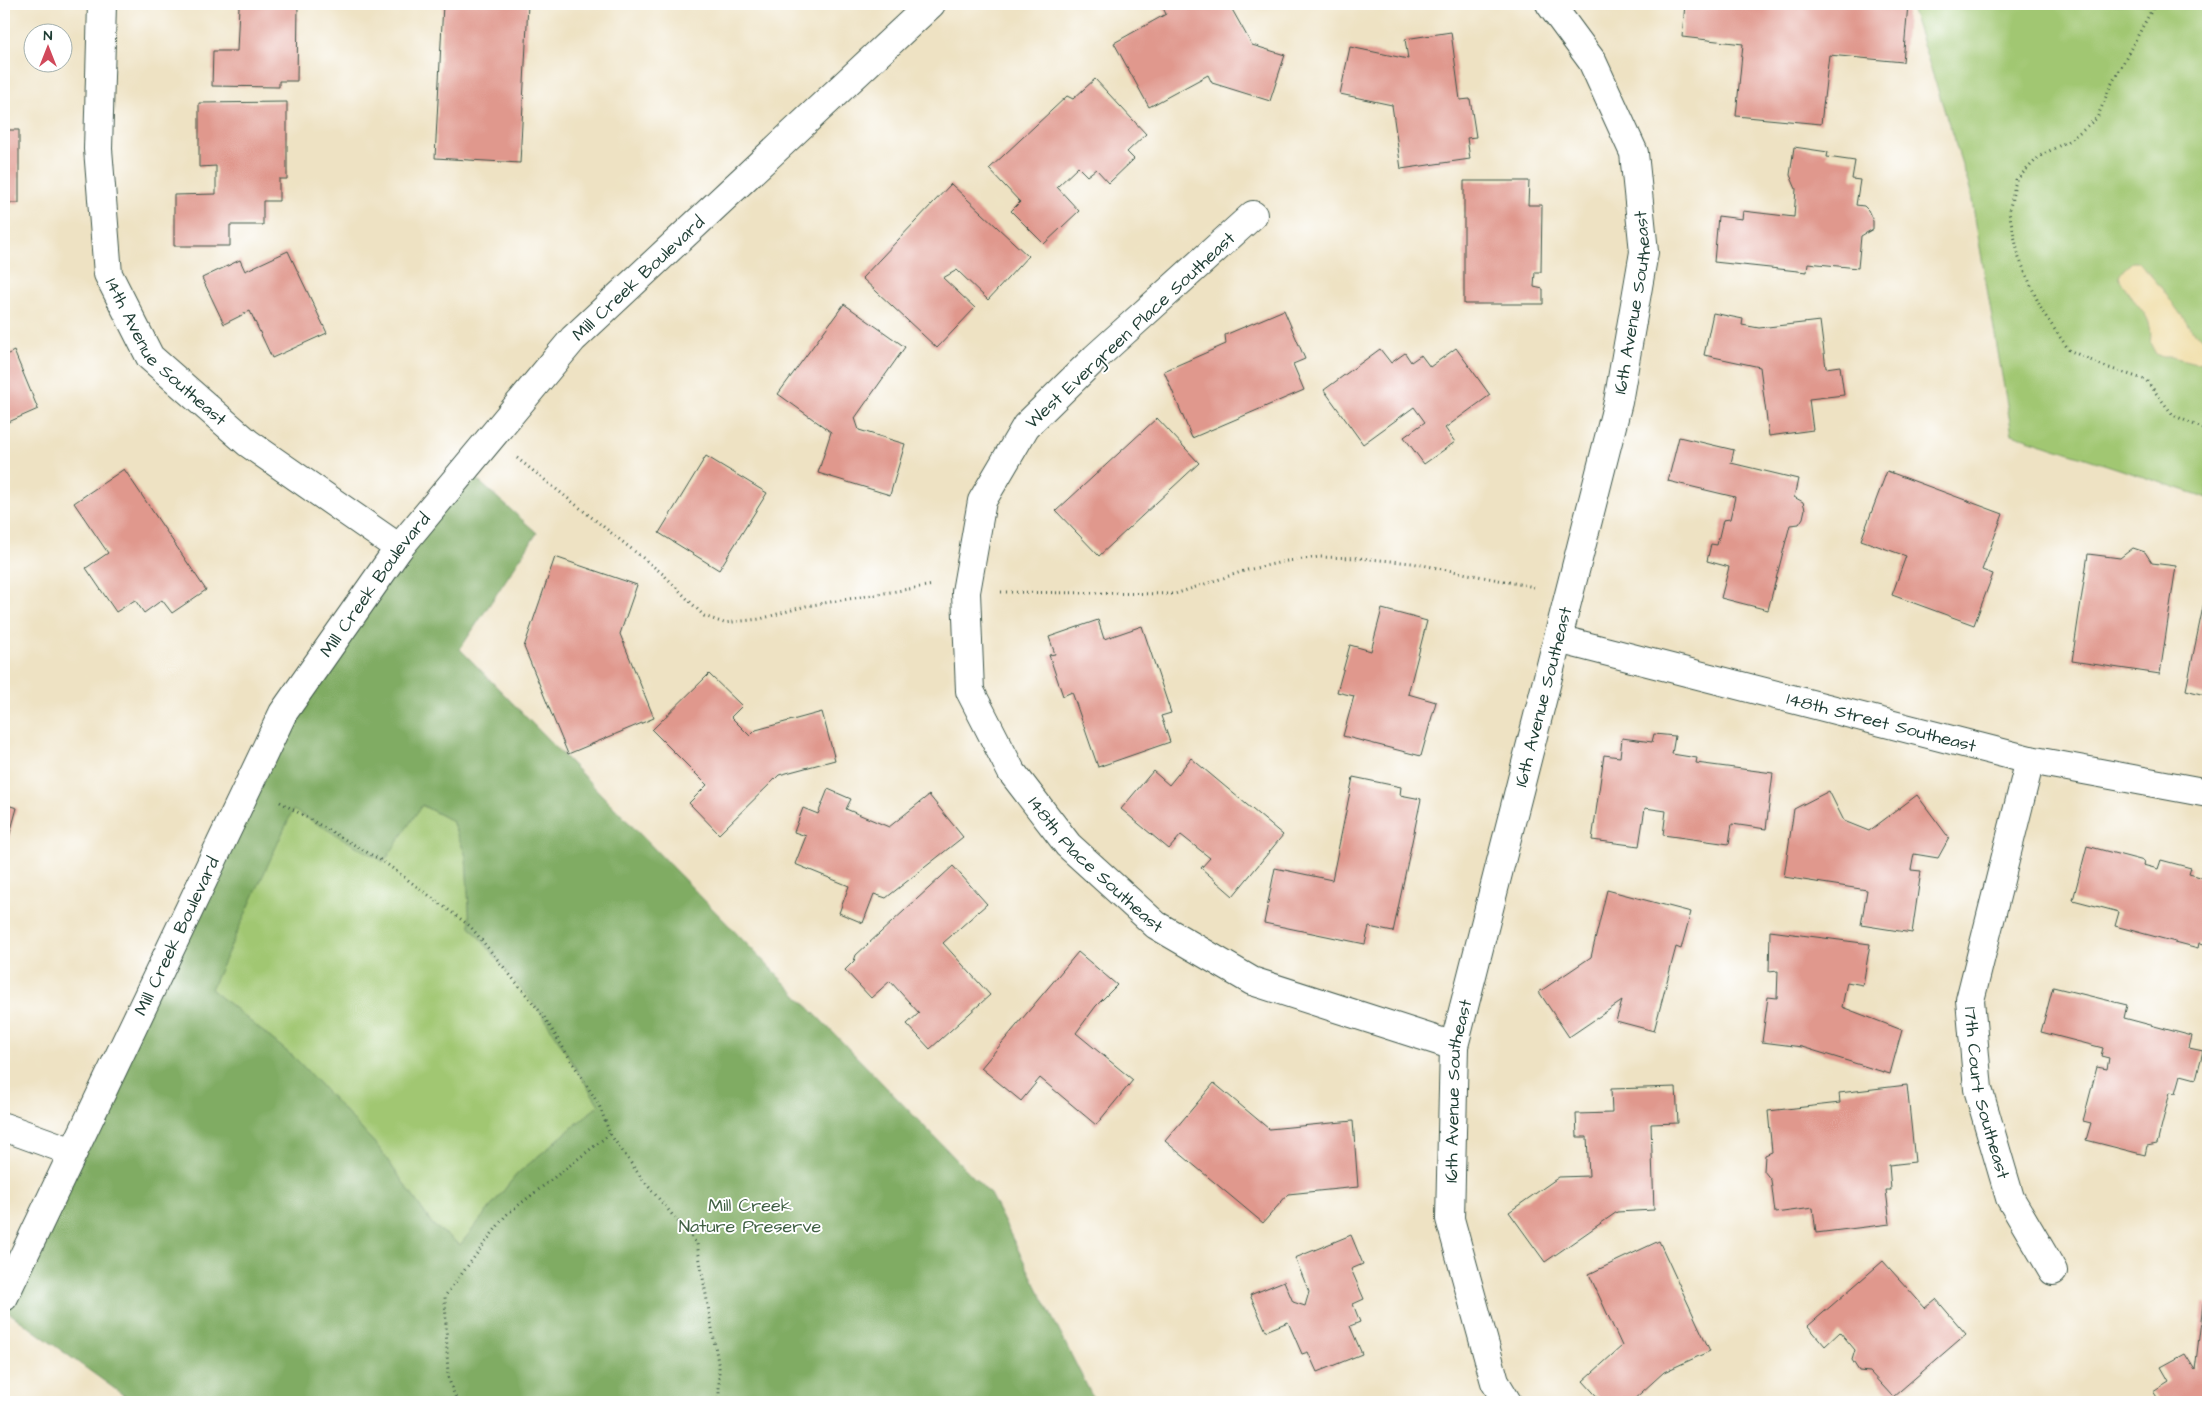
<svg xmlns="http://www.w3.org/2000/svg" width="2212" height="1406" font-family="'Architects Daughter',sans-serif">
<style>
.green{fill:#a1c772;stroke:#608253}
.forest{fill:#80ac64;stroke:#50744c;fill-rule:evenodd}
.sand{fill:#eeda9e;stroke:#868c69}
.building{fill:#e0988d}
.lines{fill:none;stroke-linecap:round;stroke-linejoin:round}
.minor-casing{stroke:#3e5649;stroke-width:30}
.path{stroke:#3e5649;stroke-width:3;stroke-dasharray:1 4;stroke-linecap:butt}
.minor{stroke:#fff;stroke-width:28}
.labels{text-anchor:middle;stroke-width:4;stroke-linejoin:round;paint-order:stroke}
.street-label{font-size:18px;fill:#1f3d34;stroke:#fff}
.park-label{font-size:18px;fill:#406044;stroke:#fff}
</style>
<rect width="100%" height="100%" fill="#fff"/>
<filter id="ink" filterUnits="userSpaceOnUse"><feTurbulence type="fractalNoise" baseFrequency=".02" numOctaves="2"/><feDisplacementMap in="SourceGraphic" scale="10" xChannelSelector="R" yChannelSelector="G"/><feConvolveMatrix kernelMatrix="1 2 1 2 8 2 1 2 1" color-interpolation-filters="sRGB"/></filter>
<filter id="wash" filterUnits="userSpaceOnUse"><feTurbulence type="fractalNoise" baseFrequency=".0096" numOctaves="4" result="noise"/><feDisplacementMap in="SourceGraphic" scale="20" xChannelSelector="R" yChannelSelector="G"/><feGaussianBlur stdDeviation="1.12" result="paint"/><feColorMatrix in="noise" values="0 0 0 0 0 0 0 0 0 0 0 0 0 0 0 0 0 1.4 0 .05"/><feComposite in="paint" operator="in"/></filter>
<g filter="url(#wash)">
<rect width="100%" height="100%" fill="#eee2c3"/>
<path class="green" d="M1910 4H2208V498L2012 434 1970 189Z
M421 805 452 821 466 856 470 926 542 1014 599 1105 517 1174 460 1245 433 1225 379 1148 296 1059 211 989 293 809 384 862Z"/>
<path class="forest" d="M465 469 537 533 460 649 990 1194 1095 1402H133L4 1309 283 713ZM422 805 452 821 466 856 470 926 542 1014 599 1105 517 1174 460 1245 433 1225 379 1148 296 1059 211 989 293 810 384 862Z"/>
<path class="sand" d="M2132 262H2139L2160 286 2192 330 2208 342 2207 361 2196 363 2172 357H2162L2156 354 2150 343C2156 311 2128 303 2119 276L2123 270Z"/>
<g id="blocks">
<path class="building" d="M234 4H298L297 81H279V87L212 86 213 51H237L239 6Z
M443 4H528L520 163 435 158Z
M1161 4H1229L1252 45 1285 55 1270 101 1212 83 1208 75 1149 107 1114 43 1166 14Z
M1685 4H1908L1903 62 1829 55 1821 124 1736 116 1743 44 1682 37Z
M1451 32 1460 100 1470 99 1476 137 1467 138 1470 159 1401 169 1392 105 1340 94 1350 47 1408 59 1405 39Z
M1095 79 1146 134 1127 152 1134 159 1109 183 1096 169 1087 176 1078 167 1057 187 1079 211 1044 244 1011 211 1020 202 989 169 1067 96 1073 99Z
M287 102V179H279V201H263V225H230V246H174V195L216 194V166L199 167V103Z
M4 130H19V203H4Z
M1794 147 1828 152 1827 157 1855 161 1852 179 1860 180 1856 205 1864 206 1868 210 1873 221V229L1861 236 1858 268 1808 263 1807 272 1714 262 1718 216 1742 219 1743 211 1794 217 1796 189 1790 175Z
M1464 181H1529L1528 205H1542L1541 272H1535L1534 287 1543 289V304H1464Z
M951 184 1028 256 988 300 957 270 943 278 975 308 937 348 862 278Z
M288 251 327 333 272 358 250 311 224 324 202 278 240 260 245 271Z
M844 304 905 347 855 418 859 430 905 444 890 495 818 473 831 432 778 394Z
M1284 310 1305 359 1293 364 1304 390 1192 438 1164 371 1226 344 1225 335Z
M1713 313 1743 319 1742 325 1759 328 1820 321 1826 368 1840 366 1844 395 1809 399 1813 430 1769 436 1760 367 1704 355Z
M1456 348 1490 395 1445 428 1455 442 1424 464 1404 437 1425 422 1414 407 1363 444 1324 390 1380 349 1391 363 1405 353 1411 362 1421 355 1430 367Z
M14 351 38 409 4 424V356Z
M1157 418 1199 463 1099 556 1056 511Z
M1679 437 1734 450 1731 463 1798 479 1794 497 1803 502 1805 509 1803 518 1799 524 1790 525 1768 610 1721 598 1729 567 1707 561 1711 544 1717 545 1723 520 1730 519 1735 497 1668 481Z
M706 456 767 493 719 570 659 533Z
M124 469 206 590 172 613 162 600 144 613 135 600 116 612 86 568 108 553 74 503Z
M1887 471 2003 514 1982 570 1993 574 1974 625 1892 595 1906 556 1861 540Z
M2133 548 2145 552 2152 563 2176 566 2160 674 2072 661 2088 554 2120 558Z
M555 557 637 585 620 634 654 718 568 754 524 647Z
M2206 592 2208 593V696L2186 690Z
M1382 609 1427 621 1408 694 1436 702 1421 756 1343 736 1354 696 1337 692 1350 645 1371 651Z
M1098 620 1104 639 1142 626 1171 713 1161 716 1170 742 1098 767 1072 692 1063 696 1049 655 1055 654 1049 637Z
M709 674 742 706 731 717 750 736 756 730 822 712 835 760 779 775 719 834 689 803 707 785 652 730Z
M1654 734 1675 736 1672 754 1697 758 1696 763 1773 773 1766 829 1732 824 1729 844 1663 835 1666 811 1645 808 1639 846 1592 840 1604 755 1620 757 1622 738 1652 742Z
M1191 758 1283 835 1233 896 1201 868 1210 858 1181 835 1169 849 1121 809 1153 771 1169 785Z
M1353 777 1401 787 1400 795 1421 799 1393 932 1369 927 1365 944 1264 923 1275 868 1332 880Z
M828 789 851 799 846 809 889 827 929 795 963 837 886 898 874 894 863 923 839 913 849 886 795 864 806 836 794 832 803 808 818 814Z
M1829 791 1844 821 1869 831 1917 795 1949 838 1938 858 1914 854 1911 870 1921 871 1912 933 1861 925 1867 890 1784 877 1794 809Z
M4 804 17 808 4 855Z
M2087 846 2144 861 2143 865 2158 869 2161 860 2191 868 2189 874 2208 879V945L2199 943 2198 948 2115 926 2119 912 2073 900Z
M953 866 987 904 943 943 990 995 930 1049 907 1024 919 1013 890 981 871 998 845 970 854 961 856 955Z
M1607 890 1691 912 1681 949 1676 947 1654 1031 1616 1021 1622 1001 1569 1037 1539 992 1591 957Z
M1770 931 1870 944 1863 985 1847 982 1842 1007 1902 1030 1890 1074 1802 1047 1762 1042 1768 997 1777 998 1778 971 1769 972Z
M1078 952 1117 985 1096 1006 1076 1033 1133 1080 1096 1125 1040 1078 1021 1101 981 1068Z
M2053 987 2127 1005 2124 1018 2192 1036 2189 1048 2203 1051 2196 1079 2181 1075 2176 1093 2170 1092 2157 1144 2147 1146 2145 1155 2086 1140 2091 1123 2083 1121 2097 1067 2107 1069 2109 1058 2101 1056 2103 1048 2041 1032Z
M1214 1083 1269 1129 1353 1121 1358 1187 1288 1194 1263 1223 1165 1141Z
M1907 1085 1915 1162 1889 1165 1891 1190H1886L1890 1224 1816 1233 1813 1208 1775 1213 1771 1180 1764 1171 1765 1155 1772 1152 1768 1111 1840 1103 1839 1093Z
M1676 1087 1678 1123 1651 1124 1654 1210 1617 1212 1545 1262 1509 1212 1559 1177 1589 1176 1587 1137H1577L1576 1114 1612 1113 1611 1089Z
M1351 1235 1363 1264 1351 1269 1364 1299 1353 1304 1360 1322 1350 1326 1362 1354 1317 1372 1308 1352 1302 1354 1288 1322 1266 1331 1250 1295 1284 1281 1293 1302 1305 1306 1309 1292 1295 1258Z
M1659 1241 1710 1351 1664 1372 1631 1402H1602L1583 1381 1622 1346 1589 1274Z
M1883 1261 1925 1308 1936 1299 1966 1334 1893 1397 1870 1372 1859 1371 1852 1360 1855 1350 1840 1332 1825 1346 1808 1326Z
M2203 1304 2208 1305V1402H2160L2153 1391 2169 1381 2161 1367 2185 1354 2195 1370Z"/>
</g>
</g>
<g filter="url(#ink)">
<use href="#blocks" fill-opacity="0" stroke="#3e5649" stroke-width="1"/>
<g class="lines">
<defs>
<g id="minor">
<path id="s1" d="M102 4 98 149 108 274 150 357 248 443 399 548"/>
<path id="s2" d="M1253 215 1095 358 1026 426 982 501 966 592 970 691 1011 771 1068 845 1156 925 1252 981 1454 1046"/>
<path id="s3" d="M1558 639 2030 760 2208 793"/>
<path id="s4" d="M2030 760 1970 1000 1978 1089 2010 1198 2053 1271"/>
<path d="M4 1127 73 1152"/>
<path id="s5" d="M4 1297 283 713 399 548 573 339 931 4"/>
<path id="s6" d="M1507 1402 1495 1382 1450 1219 1454 1046 1618 402 1644 252 1634 153 1592 61 1550 4"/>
</g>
</defs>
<use href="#minor" class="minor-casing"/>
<path class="path" d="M2155 4 2111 85 2097 118 2070 140 2040 156 2016 180 2009 212 2019 258 2042 311 2069 350 2103 366 2146 380 2173 415 2208 431
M517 458 663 574 704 616 724 623 760 619 806 606 933 585
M1001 592 1175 594 1247 570 1287 561 1320 557 1359 558 1412 563 1534 587
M280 802 384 862 470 926 542 1014 599 1105 610 1134 643 1180 697 1244 719 1368V1402
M457 1402 448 1377 445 1296 506 1215 610 1134"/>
<use href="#minor" class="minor"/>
</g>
</g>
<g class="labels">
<g class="street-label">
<text dy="6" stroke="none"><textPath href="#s5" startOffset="1210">Mill Creek Boulevard</textPath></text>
<text dy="6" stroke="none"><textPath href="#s6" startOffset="1131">16th Avenue Southeast</textPath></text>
<text transform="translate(1130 330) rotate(-43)" y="6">West Evergreen Place Southeast</text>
<text dy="6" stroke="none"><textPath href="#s1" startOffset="369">14th Avenue Southeast</textPath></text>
<text dy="6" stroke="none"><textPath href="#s5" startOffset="805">Mill Creek Boulevard</textPath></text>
<text dy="6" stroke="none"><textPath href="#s6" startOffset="726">16th Avenue Southeast</textPath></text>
<text dy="6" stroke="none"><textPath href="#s3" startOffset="334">148th Street Southeast</textPath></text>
<text dy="6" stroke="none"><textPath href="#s2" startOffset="805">148th Place Southeast</textPath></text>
<text dy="6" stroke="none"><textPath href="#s5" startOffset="400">Mill Creek Boulevard</textPath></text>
<text dy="6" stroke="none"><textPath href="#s6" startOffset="321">16th Avenue Southeast</textPath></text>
<text dy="6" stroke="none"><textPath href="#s4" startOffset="342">17th Court Southeast</textPath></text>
</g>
<g class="park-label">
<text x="750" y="1211">Mill Creek<tspan x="750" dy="21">Nature Preserve</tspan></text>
</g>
</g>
<rect width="2212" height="1406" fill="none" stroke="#fff" stroke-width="20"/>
<g transform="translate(48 48)"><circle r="24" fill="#ffffff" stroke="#a5b1ae"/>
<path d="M0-4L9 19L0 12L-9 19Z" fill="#d1495b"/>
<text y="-8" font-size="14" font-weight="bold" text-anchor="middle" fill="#1f3d34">N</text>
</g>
</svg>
